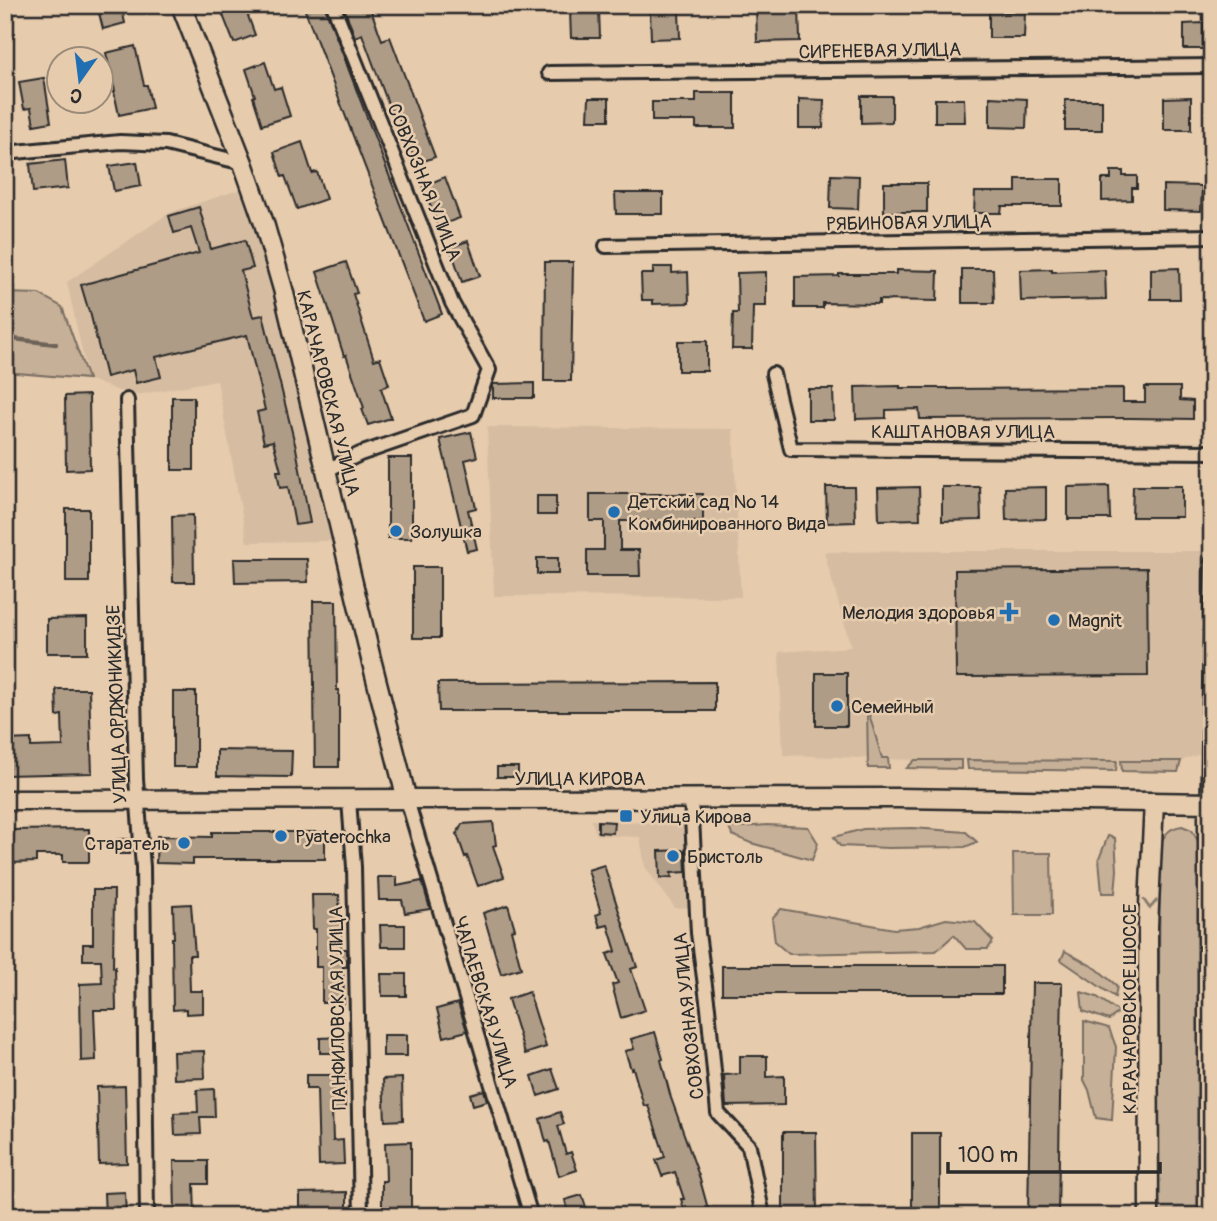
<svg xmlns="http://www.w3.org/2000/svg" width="1217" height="1221" font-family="Pangolin,sans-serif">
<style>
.built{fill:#d6bda2}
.green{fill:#c7b098;stroke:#796e62;stroke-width:2}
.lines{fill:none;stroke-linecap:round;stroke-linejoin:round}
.stream{stroke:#6e6459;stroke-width:4.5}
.building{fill:#af9c87;stroke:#2b2b2b;stroke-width:2}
.street-casing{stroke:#2b2b2b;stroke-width:18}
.secondary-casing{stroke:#2b2b2b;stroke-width:23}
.street{stroke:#e6cbad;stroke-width:12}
.secondary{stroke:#e6cbad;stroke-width:18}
.oneway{stroke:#887b6c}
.poi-dot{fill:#1f6fb2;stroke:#e6cbad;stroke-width:2.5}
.labels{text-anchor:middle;stroke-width:5;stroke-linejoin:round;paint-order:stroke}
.street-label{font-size:19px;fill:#2b2b2b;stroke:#e6cbad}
.poi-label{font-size:19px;fill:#2b2b2b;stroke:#e6cbad;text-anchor:start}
</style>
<rect width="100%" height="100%" fill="#e6cbad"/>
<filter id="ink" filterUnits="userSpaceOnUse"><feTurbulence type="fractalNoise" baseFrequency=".0143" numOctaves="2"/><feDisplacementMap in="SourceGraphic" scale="14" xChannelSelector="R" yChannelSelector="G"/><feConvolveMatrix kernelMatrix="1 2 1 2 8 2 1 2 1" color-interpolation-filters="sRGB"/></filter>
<g filter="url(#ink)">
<path class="built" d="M244 188 258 221 336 541 247 542 217 380 137 395 119 391 88 379 67 282 169 213Z
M487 427 733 429 741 597 494 596Z
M944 551H1202L1200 754 1181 761 915 760 783 755 779 652 851 647 824 552Z
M591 820 688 824 692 907 675 908 645 867 640 837 597 835Z"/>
<path class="green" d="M5 293 39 294 62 307 88 379 5 372Z
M867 707 882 758H888L889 768H868Z
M915 760H961V769L907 768Z
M967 760 1117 761 1116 771 968 769Z
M1121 761H1181L1178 772 1122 771Z
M767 825 808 827 818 843 812 860 751 843 732 835 729 828Z
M1182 826 1192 830 1200 845 1198 1216H1157L1160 844C1166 833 1169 828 1182 826Z
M913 828 966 832 977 842 965 847 889 848 840 846 834 837 863 829Z
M1108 836 1115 838 1117 870 1115 893H1102L1099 859Z
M1013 853H1051L1052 915H1014Z
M781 909 894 929 919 927 946 919 975 922 993 941 988 949H966L954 935 936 951 789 954 775 942 772 918Z
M1065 951 1097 969 1117 986 1115 997 1061 960Z
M1081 992 1097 997 1119 1012 1109 1020 1083 1011Z
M1084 1021 1109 1028 1116 1047 1112 1120 1096 1118 1089 1090 1084 1080Z"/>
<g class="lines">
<path class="stream" d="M5 338 56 344"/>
</g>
<path class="building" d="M97 5H121L125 23 103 29Z
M219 5H244L255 35 234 43Z
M303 5H324L442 314 424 321Z
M343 5H369L382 40 390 37 435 157 416 164 398 115 393 117 362 34 355 37Z
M756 5H799L800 41 757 42Z
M599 10 600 38H571L570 11Z
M650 11H679L680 38 651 39Z
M989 12H1025L1024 38H989Z
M1203 23V49H1184V24Z
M135 46 144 85H147L152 108 119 115 114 92 115 91 106 53Z
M265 62 274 89 281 87 290 116 262 125 253 97 255 96 246 69Z
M44 78 51 122 34 125 31 108 24 109 19 82Z
M696 93H735V128H696V121H652V102H696Z
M861 96H892V122L861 123Z
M990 97 1027 99 1026 128 990 127Z
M1191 97V130H1164V98Z
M589 98H609V120H588Z
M799 99 824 100 823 128H799Z
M935 99H964L965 122H935Z
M1065 100H1102V130H1065Z
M302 142 312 173 317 172 326 199 297 209 285 176 282 177 274 152Z
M65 160 68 188 33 192 30 164Z
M137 162 141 186 114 191 109 166Z
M1111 171H1123V176H1137V188H1132V200L1102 201V179H1111Z
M831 175 859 176 858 209 830 208Z
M445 177 460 218 438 226 423 186Z
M1016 179H1062V206H1002L1001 213H974L975 192H1016Z
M884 183H927V212H884Z
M1163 185 1202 186 1201 211 1163 210Z
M615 193H663V214H616Z
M199 207 211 249 245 240 253 268 241 271 253 317 263 315 296 448 310 523 295 525 288 487 280 488 277 471H281L273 441 264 443 257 412 265 410 247 335 156 357 161 377 136 383 133 370 106 377 90 312H89L81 285 199 253 191 228 174 233 169 216Z
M468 241 480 276 462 282 450 247Z
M346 262 357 293 353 294 374 360 380 358 389 385 381 388 391 418 368 425 362 409 364 408 346 355 344 356 317 272Z
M545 262H573L571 381H544Z
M653 267H672V273L688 272 689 303 653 304V300H642L641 274H653Z
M1179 268 1180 299H1151V269Z
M962 269H993L994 303H962Z
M1052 269V272L1105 270 1106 299 1021 301 1020 270Z
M896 270 938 271 937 301 879 300V304L823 303V308H795V277L839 276V274H896Z
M766 272V306H753L752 349H732L733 313H738L737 273Z
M678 341H707V371H678Z
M534 383V398H493V384Z
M900 386V388H948V389L1123 388V402H1145V387H1180V400L1193 401V419L1131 418 920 419 919 409 886 410V418L856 419 855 387Z
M808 389H833L834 420H808Z
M89 395 90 469 66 470 65 396Z
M172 397H194V470H172Z
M471 432 477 457 465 460 476 508 468 510 477 549 467 551 440 439Z
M388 458H412V538H388Z
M1109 486 1110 519H1068V487Z
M1133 486H1182V517H1132Z
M826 487H854L855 522 827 523Z
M919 487 920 519 879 520 878 488Z
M942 487H980L981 520 942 521Z
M1046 487V519L1006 520 1005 488Z
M590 494H703V521H620V550H639L640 576H587V550H604V521H590Z
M537 496H556V515H537Z
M66 509H89V582H66Z
M193 515 194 582H173L172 516Z
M537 558H558V574H537Z
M234 559H307L308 582 235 583Z
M413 567H440V638H413Z
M1147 568 1148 676 956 677 955 570Z
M313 601H336L337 690H339V767H315Z
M87 618V653H47V619Z
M816 673H847V726H816Z
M715 682V711H439L438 683Z
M56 689H89L92 773 5 775V740L31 739V747L63 746 62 715 57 716Z
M173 692H196V767H173Z
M217 750 292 751 291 777 217 776Z
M497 767H518V777H497Z
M598 821 614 822 613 833 598 832Z
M493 822 496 845 493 846 504 877 478 886 467 856 465 857 457 834 462 824Z
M89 829V862H63V855H36V862L9 863V830Z
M212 832H325V859H193V864L156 863 157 836 212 837Z
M118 839H129L130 854H118Z
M685 850 686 872 671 873 672 877 660 878 659 851Z
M604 865 637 967 631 969 645 1010 621 1018 612 985 618 983 607 954 616 951 608 925 600 927 596 915 601 913 588 870Z
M378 877H397V886L422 881 430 909 405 913 402 900H379Z
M93 890H114L113 967H115L116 1010H94L96 1060 81 1061 80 984 102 983 101 960H83V944H93Z
M312 895H339L341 949H347V967H343L344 1003H322V967H316V929H313Z
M191 904 195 955H189L190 991H203V1013L186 1014V1009L173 1010 172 938H174L173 905Z
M508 905 515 929 511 930 521 968 501 974 483 913Z
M380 925H405V947H381Z
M722 966H1002V994H722Z
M381 974H406V996H382Z
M1032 983H1062L1058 1216H1028Z
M529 992 546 1047 525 1054 508 999Z
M458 1003 467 1031 444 1037 437 1009Z
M655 1032 663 1059 661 1060 671 1098 699 1176 710 1216H686L681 1199H684L675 1172 662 1176 656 1160 665 1157 648 1105 644 1106 633 1068 631 1069 625 1051 634 1049 631 1039Z
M383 1035H407V1056H383Z
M343 1037V1053H320V1038Z
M204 1051 205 1078 174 1079 173 1052Z
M740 1056H767V1077L784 1076V1105L726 1106 724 1075 740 1074Z
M552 1069 559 1089 538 1096 532 1076Z
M306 1075H345V1110H332L333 1141 343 1140 344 1164 319 1165 317 1089H306Z
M402 1078 403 1120 385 1121 383 1079Z
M125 1086 127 1163 99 1164 97 1087Z
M214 1089 215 1117H200L201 1134 175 1135 174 1113 198 1112 197 1090Z
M484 1090 487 1101 473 1105 470 1094Z
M560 1112 564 1124 558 1126 566 1154 571 1152 577 1170 559 1176 549 1141 546 1142 540 1119Z
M783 1132H816L817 1216H783Z
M912 1133H940V1216H912Z
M411 1142V1216H382V1181H386L385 1143Z
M174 1161H208V1184H194L195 1216H175Z
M125 1192 126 1216H105L104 1193Z
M347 1192V1216H300V1193Z
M582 1195 589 1216H569L565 1200Z"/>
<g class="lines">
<defs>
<path id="street" d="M549 73 1212 66
M5 153 120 142 166 144 243 163
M606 246 1212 236
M773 374 791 449 1212 452
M127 400 136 779 143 867 147 1216
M327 470 360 454 473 415 489 370 452 303 333 5
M691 799 698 933 708 1008 718 1113 749 1146 763 1216
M349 800 354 867 361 1216
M407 800 531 1216
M1208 803 1212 562"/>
<path id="secondary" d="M181 5 243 163 264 223 283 289 371 659 407 800
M5 800 897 798 1212 803
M1149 1216 1148 926 1154 802
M1208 1216V803"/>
</defs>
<use href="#street" class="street-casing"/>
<use href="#secondary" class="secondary-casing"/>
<use href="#street" class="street"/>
<use href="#secondary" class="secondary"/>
</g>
<defs><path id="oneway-chevron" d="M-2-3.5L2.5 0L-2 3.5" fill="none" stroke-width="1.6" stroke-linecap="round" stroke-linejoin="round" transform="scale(1.75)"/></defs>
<use class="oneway" href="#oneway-chevron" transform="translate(1150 904) rotate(93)"/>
</g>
<g class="poi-dot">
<circle cx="614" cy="512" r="7"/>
<circle cx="396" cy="531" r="7"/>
<path d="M1005.5 601.5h7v7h7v7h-7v7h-7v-7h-7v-7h7z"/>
<circle cx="1054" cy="620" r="7"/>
<circle cx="837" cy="706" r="7"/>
<rect x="619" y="809" width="14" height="14" rx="3.5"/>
<circle cx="281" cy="836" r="7"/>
<circle cx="184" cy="843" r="7"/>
<circle cx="673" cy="856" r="7"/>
</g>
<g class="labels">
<g class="street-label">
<text transform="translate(880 50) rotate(-1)" y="7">СИРЕНЕВАЯ УЛИЦА</text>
<text transform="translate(425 182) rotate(68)" y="7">СОВХОЗНАЯ УЛИЦА</text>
<text transform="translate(909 222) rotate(-1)" y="7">РЯБИНОВАЯ УЛИЦА</text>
<text transform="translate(329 393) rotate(76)" y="7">КАРАЧАРОВСКАЯ УЛИЦА</text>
<text x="963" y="438">КАШТАНОВАЯ УЛИЦА</text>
<text transform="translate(116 704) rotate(-92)" y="7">УЛИЦА ОРДЖОНИКИДЗЕ</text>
<text x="580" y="785">УЛИЦА КИРОВА</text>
<text transform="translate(486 1002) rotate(73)" y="7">ЧАПАЕВСКАЯ УЛИЦА</text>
<text transform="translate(337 1008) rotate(-91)" y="7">ПАНФИЛОВСКАЯ УЛИЦА</text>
<text transform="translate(1129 1009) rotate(-90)" y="7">КАРАЧАРОВСКОЕ ШОССЕ</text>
<text transform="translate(688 1016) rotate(-96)" y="7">СОВХОЗНАЯ УЛИЦА</text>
</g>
<g class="poi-label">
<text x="628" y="508">Детский сад № 14<tspan x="628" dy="22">Комбинированного Вида</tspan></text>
<text x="410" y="538">Золушка</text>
<text x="995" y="619" text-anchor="end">Мелодия здоровья</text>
<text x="1068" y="627">Magnit</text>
<text x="851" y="713">Семейный</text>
<text x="640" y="823">Улица Кирова</text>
<text x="295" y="843">Pyaterochka</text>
<text x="170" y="850" text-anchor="end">Старатель</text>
<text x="687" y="863">Бристоль</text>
</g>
</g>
<rect width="1217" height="1221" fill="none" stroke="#e6cbad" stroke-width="28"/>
<rect x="14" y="14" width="1189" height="1193" fill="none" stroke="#2b2b2b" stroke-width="2.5" filter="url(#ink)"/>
<g transform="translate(80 80) rotate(194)"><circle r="33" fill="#e6cbad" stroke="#9b8b79" stroke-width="2"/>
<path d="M0-5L12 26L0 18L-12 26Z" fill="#1f6fb2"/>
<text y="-10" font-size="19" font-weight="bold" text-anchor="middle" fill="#2b2b2b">С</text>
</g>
<path d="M948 1162v10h212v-10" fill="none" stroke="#2b2b2b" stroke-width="3.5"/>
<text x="958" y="1162" font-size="21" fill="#2b2b2b" stroke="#e6cbad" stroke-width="5" paint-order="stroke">100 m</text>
</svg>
